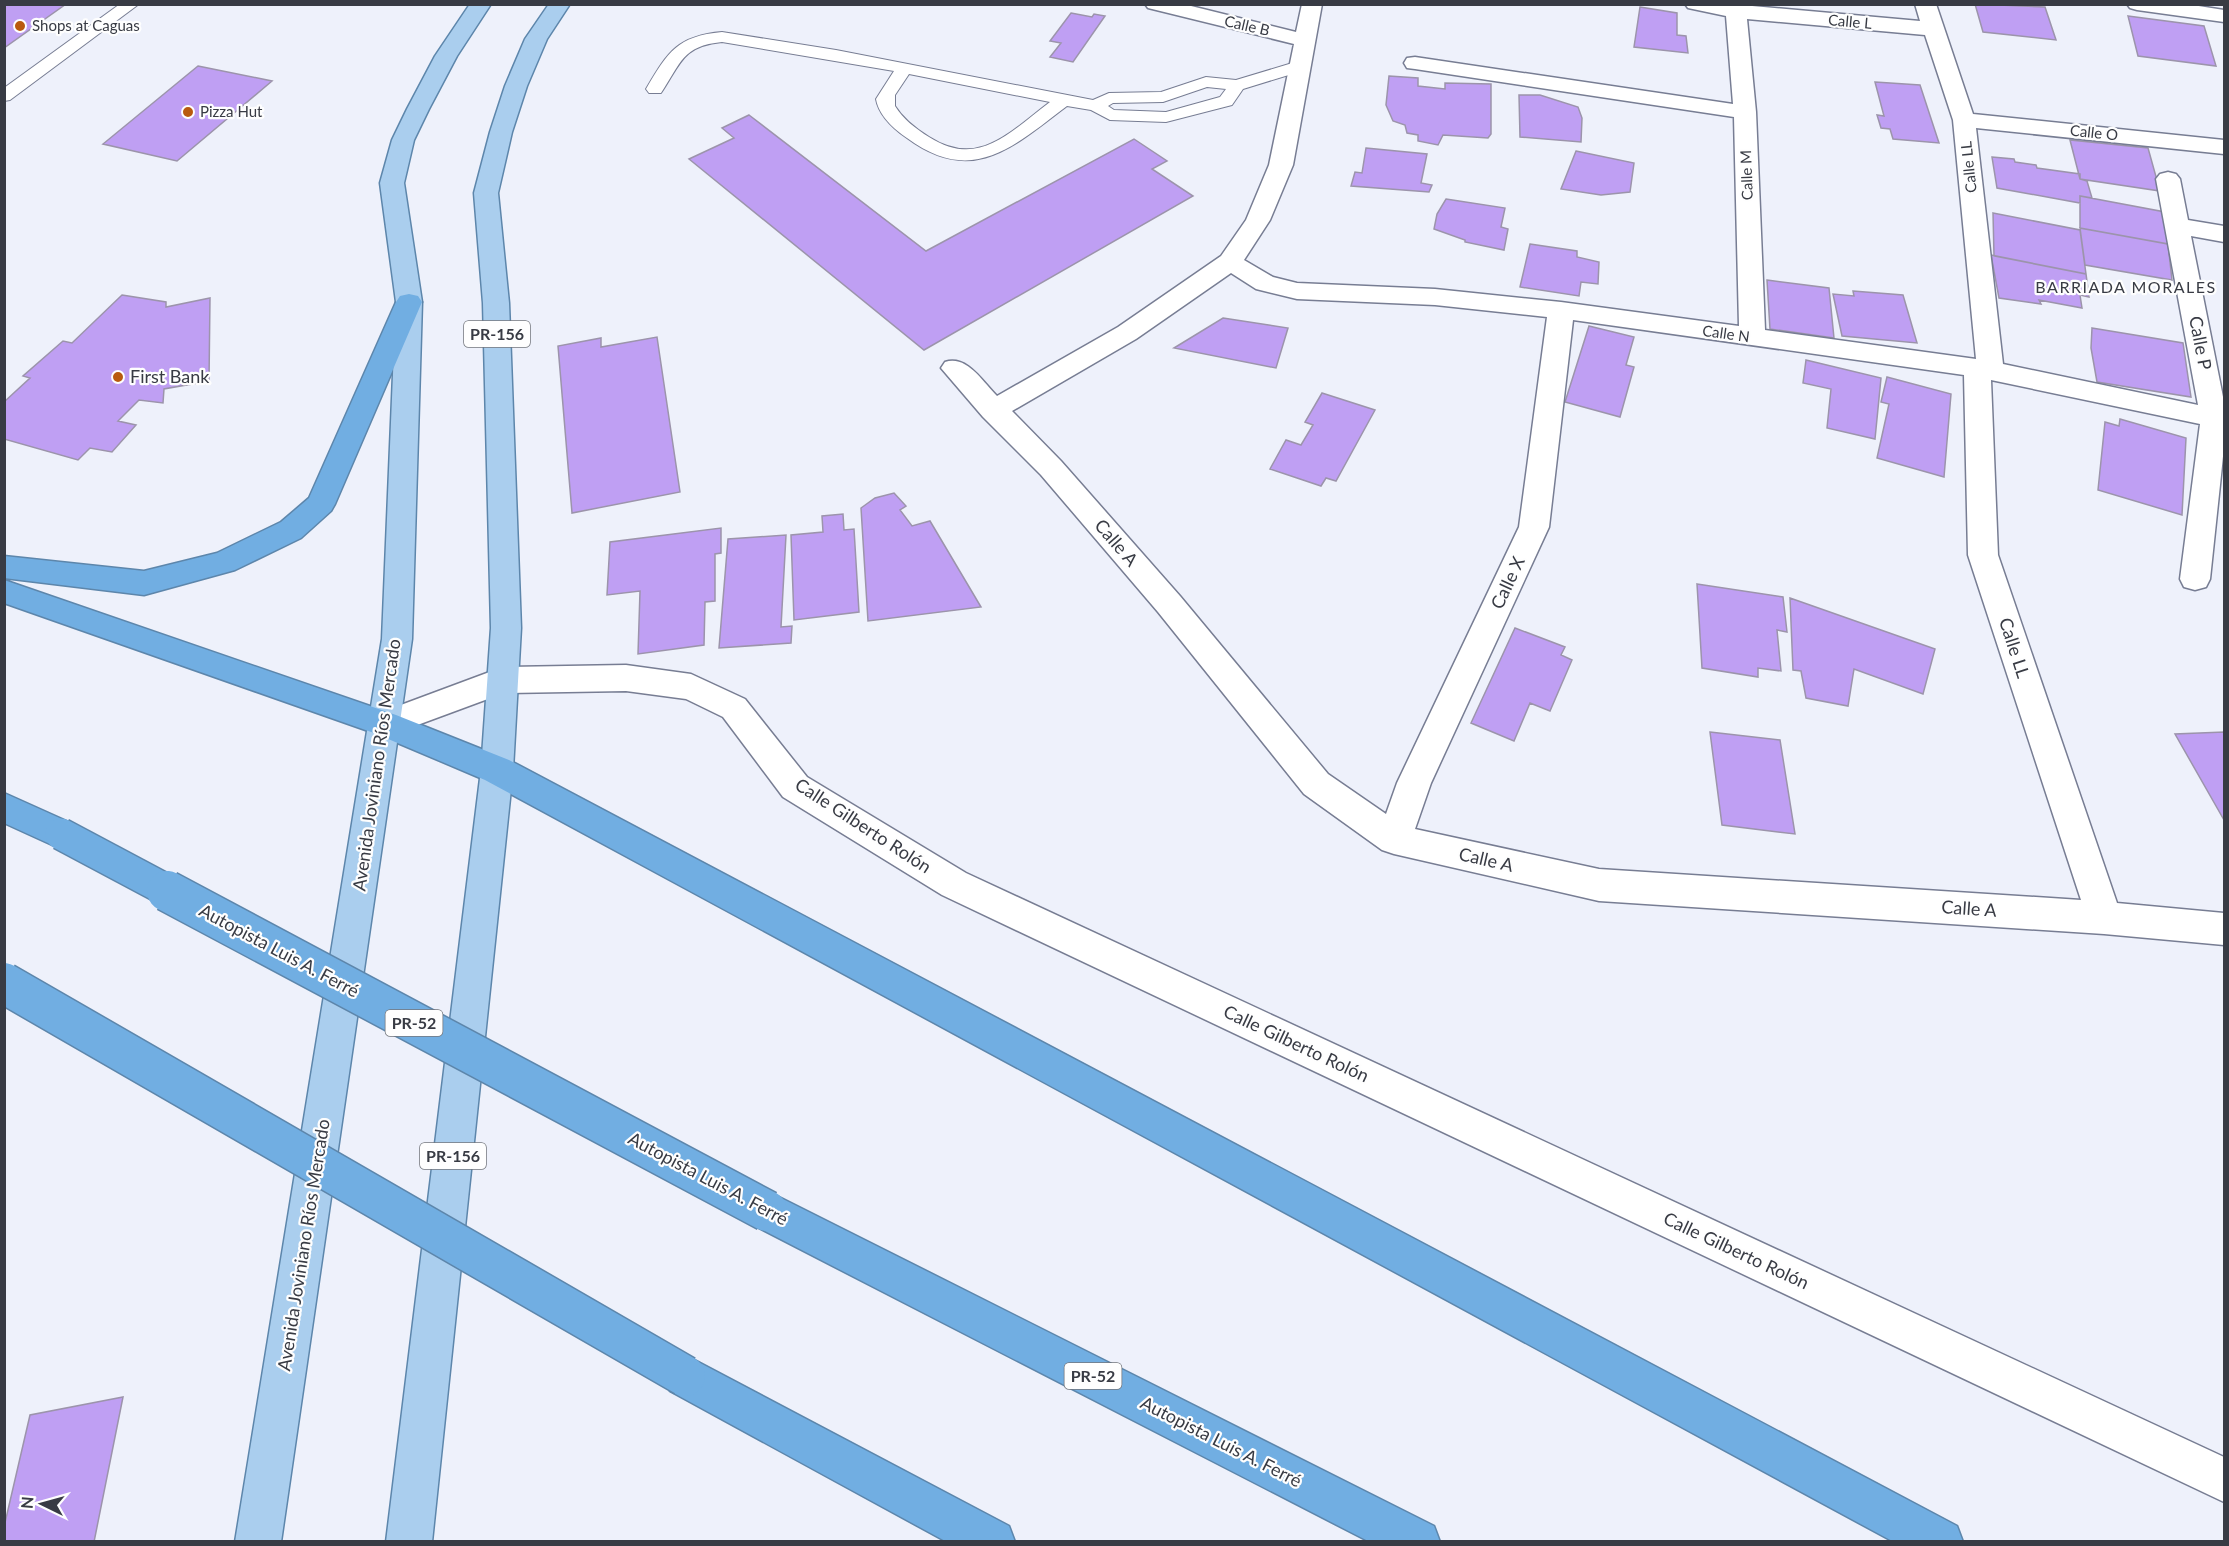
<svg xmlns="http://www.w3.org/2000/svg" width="2229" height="1546" font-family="Lato,sans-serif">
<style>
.building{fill:#bf9ff3;stroke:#9c94ab;stroke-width:1.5}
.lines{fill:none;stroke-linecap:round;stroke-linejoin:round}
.service-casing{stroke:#777d93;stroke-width:2}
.minor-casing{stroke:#777d93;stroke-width:3}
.primary-casing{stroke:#5d86ab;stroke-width:3}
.motorway-casing{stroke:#5d86ab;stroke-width:3}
.service{fill:#fff;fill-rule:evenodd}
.minor{fill:#fff;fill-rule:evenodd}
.primary{fill:#aaceee;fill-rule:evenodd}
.motorway{fill:#71aee2;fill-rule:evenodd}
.motorway-bridge-far1-casing{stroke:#5d86ab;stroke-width:34;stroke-linecap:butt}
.motorway-bridge-casing{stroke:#5d86ab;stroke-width:43;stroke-linecap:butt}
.motorway-bridge-far1{stroke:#71aee2;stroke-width:31}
.motorway-bridge{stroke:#71aee2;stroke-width:40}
.poi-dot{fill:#b95a0e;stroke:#fefefe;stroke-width:2}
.labels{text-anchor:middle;stroke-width:4.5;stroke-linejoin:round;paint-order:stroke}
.far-street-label{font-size:15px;fill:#383b44;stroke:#fefefe}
.far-poi-label{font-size:15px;fill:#383b44;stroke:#fefefe;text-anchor:start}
.far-neighbourhood-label{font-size:16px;letter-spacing:1.5px;fill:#383b44;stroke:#fefefe}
.shield{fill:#fefefe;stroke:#73767c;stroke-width:1.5}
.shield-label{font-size:16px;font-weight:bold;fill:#383b44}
.street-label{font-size:18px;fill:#383b44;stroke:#fefefe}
.poi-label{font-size:18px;fill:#383b44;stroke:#fefefe;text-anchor:start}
</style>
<rect width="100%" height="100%" fill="#eef1fb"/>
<path class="building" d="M4 4H66L4 48Z
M1975 4 2045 7 2056 40 1983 32Z
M1640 7 1677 13V35L1686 36 1688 53 1634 47Z
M1071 13 1092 17 1094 14 1105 16 1073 62 1050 57 1061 43 1050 41Z
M2128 16 2204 26 2216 66 2138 56Z
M198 66 272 81 177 161 103 144Z
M1389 76 1418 78V86L1445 89V83L1491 84V134L1488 138 1443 135 1438 145 1418 141V135L1407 133 1405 125 1393 121 1386 105Z
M1875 82 1920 85 1939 143 1893 139 1890 129 1881 128 1877 115 1884 116Z
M1519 95H1540L1578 107 1582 118 1581 142 1520 137Z
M749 115 926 251 1134 139 1167 161 1152 169 1193 196 924 350 689 159 734 138 722 128Z
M2070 140 2148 148 2160 191 2080 179Z
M1366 148 1427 154 1421 183 1432 185 1429 192 1351 186 1355 172 1362 173Z
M1576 151 1634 163 1630 192 1601 195 1561 189Z
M1992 157 2014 159 2015 162 2036 165 2037 168 2080 174V179L2087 181 2092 198 2080 196V203L1997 188Z
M2080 196 2165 212 2168 244 2080 228Z
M1446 199 1505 208 1501 227 1508 229 1504 250 1465 242V240L1434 229 1437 214Z
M1993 213 2080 230 2086 274 1994 256Z
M2080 228 2168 244 2172 280 2085 265Z
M1530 244 1577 251V257L1599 262 1598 284 1581 282 1579 296 1520 287Z
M1991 255 2086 274 2089 297 2080 295 2082 308 2039 300 2041 304 1999 298Z
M1767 280 1829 288 1834 338 1770 329Z
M1853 291 1903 295 1917 343 1842 336 1833 294 1854 296Z
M122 295 166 302V307L210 298 209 381 164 389 163 403 139 400 118 421 136 425 112 452 90 448 78 460 4 439V402L30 378 23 376 63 341 72 343Z
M1223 318 1288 328 1276 368 1174 348Z
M1589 326 1634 337 1626 365 1634 367 1620 417 1565 402Z
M2092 328 2183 343 2191 397 2097 382 2091 348Z
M657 337 680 492 572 513 558 346 601 338V347Z
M1806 360 1881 378 1875 439 1827 428 1831 389 1803 383Z
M1887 377 1951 394 1944 477 1877 458 1889 404 1881 402Z
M1322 393 1375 410 1336 481 1326 478 1321 486 1270 469 1286 440 1301 445 1313 425 1305 422Z
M2120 419 2186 438 2182 515 2098 490 2105 422 2119 426Z
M894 493 906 506 900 510 912 526 930 521 981 607 868 621 861 508 875 498Z
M843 514 844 530 854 529 859 612 794 620 791 535 823 532 822 516Z
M721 528V553L715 554V601L705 602 704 645 638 654 640 591 607 595 610 542Z
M786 535 781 627 792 626 791 643 719 648 728 539Z
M1697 584 1783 597 1787 632 1777 630 1781 671 1758 668V677L1702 668Z
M1790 598 1935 649 1923 694 1854 669 1848 706 1806 698 1801 671 1793 670Z
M1515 628 1565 647 1561 655 1572 660 1550 711 1530 703 1514 741 1471 723Z
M1710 732 1780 740 1795 834 1722 825Z
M2224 732V820L2175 734Z
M123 1397 94 1542H4V1527L30 1415Z"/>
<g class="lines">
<defs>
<path id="service" d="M120 4H139L10 100 4 101V88Z
M722 32 836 50 1093 100 1109 93 1161 92 1206 77 1236 80 1299 61 1307 66 1305 70 1243 89 1232 105 1166 122 1110 120 1091 110 1067 106C1014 146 973 187 907 138 894 129 879 116 876 99L894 71 722 42C682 46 681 63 661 93H649L646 89C668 52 677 36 722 32ZM909 74 1050 102C1010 132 979 169 929 137 916 129 903 119 895 106V95ZM1207 87 1226 89 1220 97 1166 112 1114 110 1108 106 1113 103 1163 102Z"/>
<path id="minor" d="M1145 4H1183L1296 32 1302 4H1322L1293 165 1270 220 1244 260 1273 277 1297 283 1435 289 1561 302 1739 326 1734 117 1415 69 1407 68 1404 63 1407 58 1415 57 1733 104 1726 16 1688 8 1685 4H1730L1920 21 1915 4H1936L1973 114 2224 140V154L1976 128 2003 364 2198 405 2156 179 2160 174 2168 172 2176 174 2180 179 2188 220 2224 226V242L2191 236 2224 402V447L2210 579 2206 587 2195 590 2184 587 2180 579 2200 424 1991 380 1998 555 2117 903 2224 913V945L2104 934 1599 901 1394 854 1382 850 1304 794 1158 612 1041 475 983 417 941 368 945 362C967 355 982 381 997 396L1118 327 1221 256 1246 220 1269 165 1294 44 1148 8ZM1747 19 1925 35 1953 120 1976 359 1765 330 1756 112ZM1231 273 1256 289 1297 299 1435 305 1547 317 1519 527 1397 783 1386 814 1328 774 1180 596 1061 461 1012 411 1136 339ZM1573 320 1964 375 1968 555 2081 900 1599 869 1415 829 1431 783 1549 527Z
M2127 4H2186L2224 10V22L2137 10 2130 8Z
M626 665 691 674 745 699 807 777 966 873 2224 1457V1502L942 895 783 797 723 717 686 699 626 691 504 693 385 737 374 733 369 724 374 715 503 667Z"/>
<path id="primary" d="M470 4H491L457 56 429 109 414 140 404 183 422 302 412 639 281 1542H235L382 639 396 302 380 183 392 140 407 109 435 56Z
M549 4H570L547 39 527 86 512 132 498 193 509 303 521 628 513 770 432 1542H386L481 770 491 628 483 303 474 193 490 132 505 86 525 39Z"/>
<path id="motorway" d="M409 294 418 296 422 302 335 504 331 511 301 538 235 570 144 595 4 578V556L144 571 217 553 281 522 309 498 396 302 400 296Z
M4 580 396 715 509 760 1957 1526 1963 1542H1894L485 780 374 733 4 603Z
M4 793 73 824 78 834 73 844 61 849 4 823Z
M767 1191 1434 1526 1440 1542H1370L753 1225 747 1211 753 1197Z
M685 1355 1009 1526 1015 1542H947L670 1391 664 1376 670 1361Z"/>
</defs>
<use href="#service" class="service-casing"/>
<use href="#minor" class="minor-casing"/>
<use href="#primary" class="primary-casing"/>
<use href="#motorway" class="motorway-casing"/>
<use href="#service" class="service"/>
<use href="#minor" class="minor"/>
<use href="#primary" class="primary"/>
<use href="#motorway" class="motorway"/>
<defs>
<path id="motorway-bridge-far1" d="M61 834 170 892"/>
<path id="motorway-bridge" d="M167 891 767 1211
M4 983 685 1376"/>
</defs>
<use href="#motorway-bridge-far1" class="motorway-bridge-far1-casing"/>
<use href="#motorway-bridge" class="motorway-bridge-casing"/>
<use href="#motorway-bridge-far1" class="motorway-bridge-far1"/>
<use href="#motorway-bridge" class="motorway-bridge"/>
</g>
<g class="poi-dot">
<circle cx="20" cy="26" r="6"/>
<circle cx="188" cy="112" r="6"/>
<circle cx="118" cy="377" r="6"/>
</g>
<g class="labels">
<g class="far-street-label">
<text transform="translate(1850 22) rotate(5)" y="5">Calle L</text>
<text transform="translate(1247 26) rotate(13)" y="5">Calle B</text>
<text transform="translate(2094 133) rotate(6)" y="5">Calle O</text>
<text transform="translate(1969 167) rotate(-96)" y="5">Calle LL</text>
<text transform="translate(1747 175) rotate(-92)" y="5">Calle M</text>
<text transform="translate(1726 334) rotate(8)" y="5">Calle N</text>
</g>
<g class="far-poi-label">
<text x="32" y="31">Shops at Caguas</text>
<text x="200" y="117">Pizza Hut</text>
</g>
<g class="far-neighbourhood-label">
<text x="2126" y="293">BARRIADA MORALES</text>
</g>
<g class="shield">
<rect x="464" y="321" width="66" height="26" rx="4.5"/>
<rect x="385.5" y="1010" width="57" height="26" rx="4.5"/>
<rect x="420" y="1143" width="66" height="26" rx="4.5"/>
<rect x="1064.5" y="1363" width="57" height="26" rx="4.5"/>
</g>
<g class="shield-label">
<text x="497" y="340">PR-156</text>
<text x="414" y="1029">PR-52</text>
<text x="453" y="1162">PR-156</text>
<text x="1093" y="1382">PR-52</text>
</g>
<g class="street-label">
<text transform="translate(2200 343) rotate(79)" y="6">Calle P</text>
<text transform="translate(1116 543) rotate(49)" y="6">Calle A</text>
<text transform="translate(1508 583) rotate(-65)" y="6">Calle X</text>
<text transform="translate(2014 648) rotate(72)" y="6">Calle LL</text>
<text transform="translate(377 765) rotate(-82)" y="6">Avenida Joviniano Ríos Mercado</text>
<text transform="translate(863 826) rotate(33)" y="6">Calle Gilberto Rolón</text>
<text transform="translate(1486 860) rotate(13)" y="6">Calle A</text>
<text transform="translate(1969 909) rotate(4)" y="6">Calle A</text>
<text transform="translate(279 951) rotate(28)" y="6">Autopista Luis A. Ferré</text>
<text transform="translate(1296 1044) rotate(25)" y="6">Calle Gilberto Rolón</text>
<text transform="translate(708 1179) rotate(28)" y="6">Autopista Luis A. Ferré</text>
<text transform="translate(304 1245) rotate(-81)" y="6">Avenida Joviniano Ríos Mercado</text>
<text transform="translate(1736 1251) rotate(25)" y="6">Calle Gilberto Rolón</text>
<text transform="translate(1221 1442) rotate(27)" y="6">Autopista Luis A. Ferré</text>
</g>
<g class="poi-label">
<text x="130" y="383">First Bank</text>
</g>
</g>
<rect width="2229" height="1546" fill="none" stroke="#383b44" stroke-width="12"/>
<g transform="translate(42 1504) rotate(275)" stroke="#fefefe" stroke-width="4.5" paint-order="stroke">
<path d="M0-4.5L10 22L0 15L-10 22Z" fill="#383b44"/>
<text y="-9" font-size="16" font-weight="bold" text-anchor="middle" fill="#383b44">N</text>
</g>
</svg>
